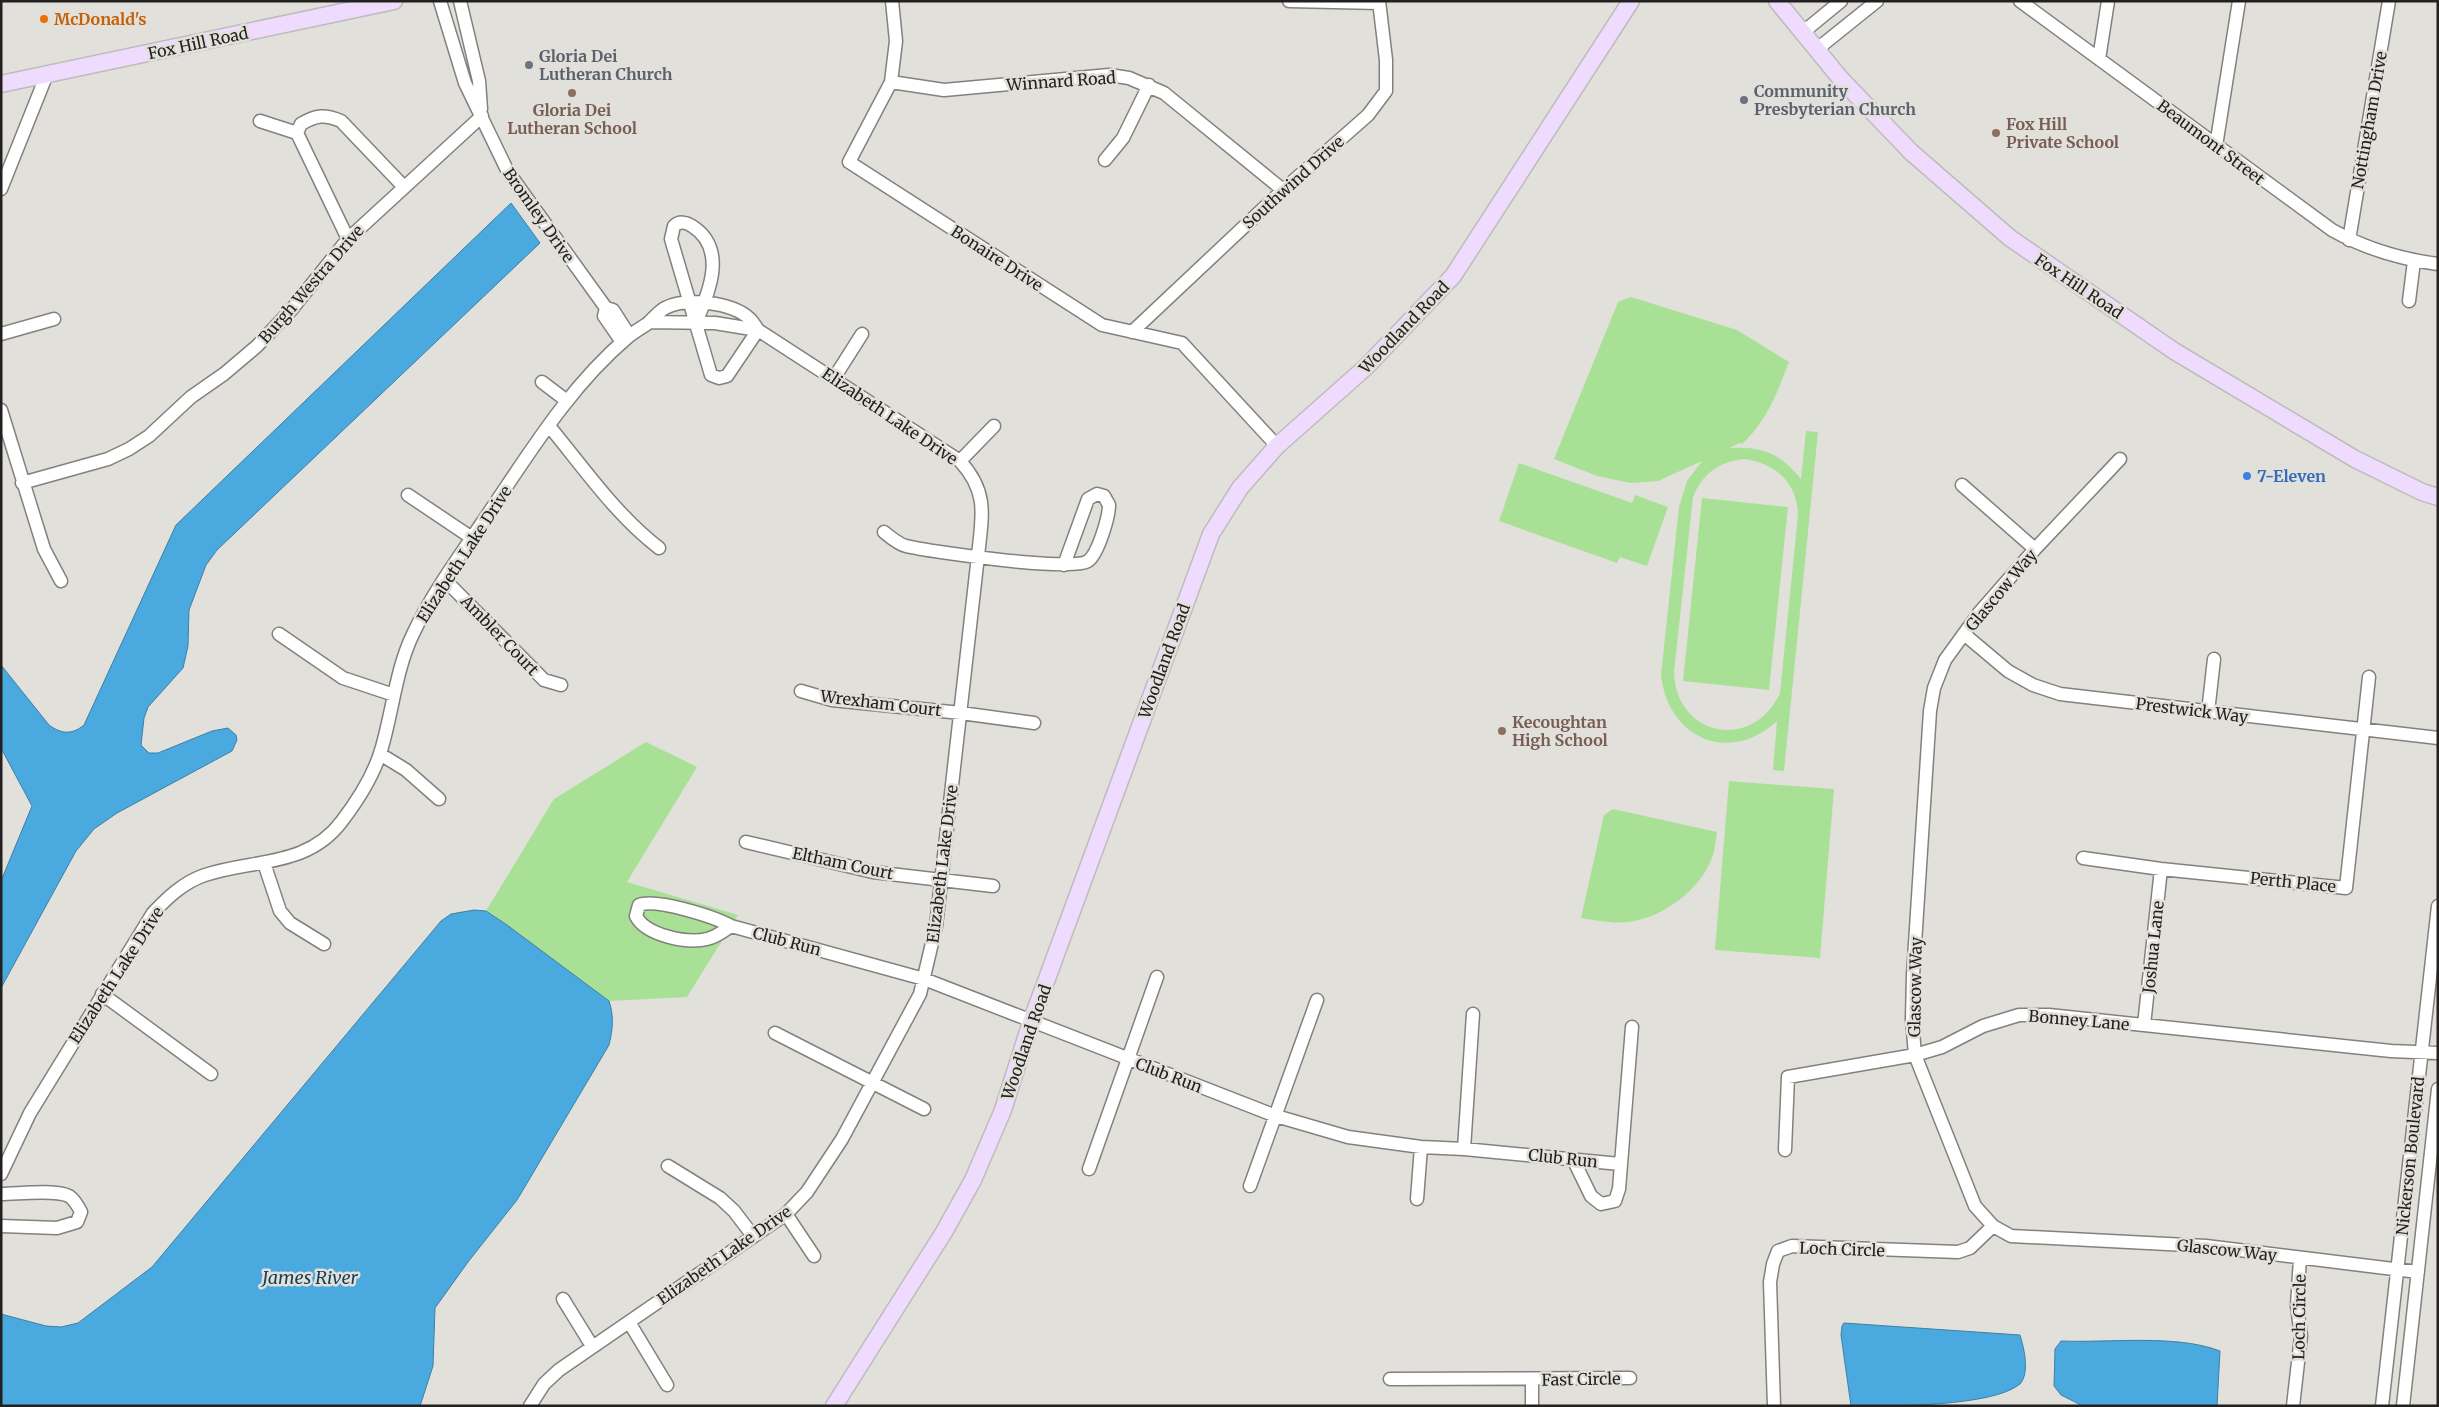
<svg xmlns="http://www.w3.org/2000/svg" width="2439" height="1407" font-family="Merriweather,serif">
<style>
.green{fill:#a8e196;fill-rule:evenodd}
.water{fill:#4aa9df;stroke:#3e80a5}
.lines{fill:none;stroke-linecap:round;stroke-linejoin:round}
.minor-casing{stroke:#83817d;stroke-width:15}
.major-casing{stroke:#bdbcbc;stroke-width:19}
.minor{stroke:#fff;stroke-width:12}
.major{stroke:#efdbfd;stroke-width:16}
.food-dot{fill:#e8710a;stroke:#e2e0db;stroke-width:2}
.worship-dot{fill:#6b7280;stroke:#e2e0db;stroke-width:2}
.education-dot{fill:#8d6e63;stroke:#e2e0db;stroke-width:2}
.shop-dot{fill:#3f7fe0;stroke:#e2e0db;stroke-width:2}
.labels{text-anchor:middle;stroke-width:5;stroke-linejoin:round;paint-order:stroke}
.food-label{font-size:16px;font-weight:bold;fill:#c56008;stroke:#e2e0db;text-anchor:start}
.street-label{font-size:16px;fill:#22211f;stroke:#e2e0db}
.worship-label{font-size:16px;font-weight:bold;fill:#5b616d;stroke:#e2e0db;text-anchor:start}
.education-label{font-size:16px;font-weight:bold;fill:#785e54;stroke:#e2e0db;text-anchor:start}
.shop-label{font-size:16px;font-weight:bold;fill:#366cbe;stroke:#e2e0db;text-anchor:start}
.water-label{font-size:18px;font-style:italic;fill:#163e55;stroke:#e2e0db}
</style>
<rect width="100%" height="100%" fill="#e2e0db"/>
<path class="green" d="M1631 297 1737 330 1789 362C1777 393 1767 421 1742 444L1740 443 1729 448C1762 446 1780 453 1801 479L1806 431 1818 432 1784 771 1773 770 1777 721C1730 765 1668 739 1661 675L1679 507 1687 481 1702 461 1658 481 1631 483 1597 476 1554 459 1618 302ZM1744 459C1775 463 1797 482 1798 515L1780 693C1753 752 1676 737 1674 672L1693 497C1703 473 1719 462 1744 459Z
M1519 463 1632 503 1635 495 1668 507 1647 566 1620 557 1617 563 1499 521Z
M1702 498 1788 507 1769 690 1683 681Z
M646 742 697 767 627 882 738 915 687 997 609 1001 486 911 554 799Z
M1729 781 1834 789 1820 958 1715 950Z
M1613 809 1717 832C1716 840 1715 848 1713 855 1702 889 1663 918 1628 922 1613 924 1596 920 1581 918L1604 815Z"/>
<path class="water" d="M511 203 540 243 217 550 206 565 189 610 188 646 183 668 148 707 144 718 141 745 149 753H158L212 731 228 728 236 735 237 740 232 751 117 813 94 829 76 851 1 988V881L32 806 1 748V665L49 725C61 734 72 735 84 725L176 525Z
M474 910 486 911 507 925 609 1001C614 1016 613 1029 609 1045L517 1200 468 1262 435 1308 433 1366 420 1406H1V1314L46 1326 61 1327 78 1323 152 1267 441 921 451 914Z
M1844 1323 2020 1335C2024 1348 2030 1373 2020 1384 1992 1407 1891 1406 1851 1406L1841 1335 1842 1326Z
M2061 1341C2109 1343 2176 1334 2220 1351L2217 1406H2083L2061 1395 2054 1386 2055 1349Z"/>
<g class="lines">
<defs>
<path id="minor" d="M440 1 465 83 508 172 606 308 613 310 629 335
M460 1 479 81 481 109
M892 1 896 41 891 82 849 162 1102 325 1182 343 1277 446
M1289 1 1379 3
M2020 1 2332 230C2366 249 2399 259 2438 264
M1802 33 1841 1
M1816 50 1877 1
M2099 59 2108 1
M891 82 944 90 1109 75 1129 78 1164 93 1283 190
M260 121 297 133
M2216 146 2239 1
M1105 160 1123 138 1149 85
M1 189 47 74
M348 239 297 133 301 124C316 115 325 114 341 121L404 187
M2349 240 2389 1
M2409 301 2414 261
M606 308 604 316 622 342
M649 322 715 323 758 330
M696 322C710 291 727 248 692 226 686 222 679 221 674 226L671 239 711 375 719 378 727 376 758 330
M1132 332 1283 190 1368 115 1386 91V60L1379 1
M1 334 54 319
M834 378 862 334
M542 382 567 401
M1 410 44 549 61 581
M549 426C584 468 615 514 659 548
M2120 459 2035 549 1979 613 1945 660 1934 688 1930 711 1913 975 1912 1019 1915 1055 1975 1206 1993 1226 2011 1236 2206 1246 2418 1272
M960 461 994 426
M22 483 108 459 129 449 149 436 191 397 224 374 257 346 292 309 348 239 482 116
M1962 485 2035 549
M408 495 472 538
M884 532C890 537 898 544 906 546 931 552 1073 572 1088 561 1098 554 1109 517 1109 505L1104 496 1097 494 1088 499 1064 565
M444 579 544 680 561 685
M279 634 343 678 394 695
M1964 634 2008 671 2033 685 2060 694 2438 738
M801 691 832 700 961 713 1034 723
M2208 712 2214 659
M380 754 406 770 439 799
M746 842 873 872 993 886
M2083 858 2161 869 2346 888 2369 677
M264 863 280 911 290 923 324 944
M731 926C724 931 716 937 707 939 687 944 645 935 636 916L639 905C656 898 715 917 731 926L924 979 1276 1116 1348 1137 1421 1147 1464 1149 1620 1164
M102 994 211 1074
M2144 1025 2161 869
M775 1033 924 1109
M1464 1149 1473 1014
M1785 1150 1788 1077 1915 1055 1942 1047 1983 1026 2019 1015H2049L2391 1051 2438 1053
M1573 1159 1591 1196 1601 1204 1615 1201 1619 1189 1632 1027
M668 1166 720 1198 734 1211 753 1236
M1089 1169 1157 977
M1 1174 30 1113 153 913C168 897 184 882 205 875 254 859 308 867 342 821 358 800 375 773 382 747 393 709 396 669 413 634 433 591 462 553 488 514 530 452 570 386 628 337 634 332 641 328 647 324 653 319 658 312 665 308 686 297 732 302 750 319 753 322 756 327 758 330L960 461C989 493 982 516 978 556L936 926 920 994 842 1139 807 1192 786 1214 559 1370 544 1384 530 1406
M1250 1186 1317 1000
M1 1194C18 1194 55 1189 69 1196 75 1200 78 1206 81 1212L77 1222 57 1228 1 1226
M1417 1199 1421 1147
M786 1214 814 1256
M563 1299 592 1346
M629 1322 667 1385
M1390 1379 1630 1378
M1532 1406V1379
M1774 1406 1770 1282 1773 1264 1778 1251 1792 1246 1958 1252 1970 1248 1993 1226
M2293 1406 2301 1336 2297 1306 2300 1258
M2382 1406 2438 906
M2403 1406 2438 1089"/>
<path id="major" d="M1777 1 1840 78 1911 152 2010 238 2174 351 2355 459 2422 492 2438 497
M1 84 394 1
M834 1406 944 1232 973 1180 1003 1110 1031 1022 1211 534 1240 488 1277 446 1366 367 1453 276 1631 1"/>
</defs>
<use href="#minor" class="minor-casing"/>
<use href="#major" class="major-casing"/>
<use href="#minor" class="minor"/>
<use href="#major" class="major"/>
</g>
<circle class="food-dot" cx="44" cy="19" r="5"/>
<g class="worship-dot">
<circle cx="529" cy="65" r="5"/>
<circle cx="1744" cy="100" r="5"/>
</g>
<g class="education-dot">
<circle cx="572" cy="93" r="5"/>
<circle cx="1996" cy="133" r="5"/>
<circle cx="1502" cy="731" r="5"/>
</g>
<circle class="shop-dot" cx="2247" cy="476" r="5"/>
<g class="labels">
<g class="food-label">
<text x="54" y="25">McDonald's</text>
</g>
<g class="street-label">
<text transform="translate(198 43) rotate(-12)" y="6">Fox Hill Road</text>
<text transform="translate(1061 81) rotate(-4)" y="6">Winnard Road</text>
<text transform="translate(2369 120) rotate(-80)" y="6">Nottingham Drive</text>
<text transform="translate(2211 142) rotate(37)" y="6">Beaumont Street</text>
<text transform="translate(1293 182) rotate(-42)" y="6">Southwind Drive</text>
<text transform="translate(539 215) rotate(55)" y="6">Bromley Drive</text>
<text transform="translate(997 258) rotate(33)" y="6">Bonaire Drive</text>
<text transform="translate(311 284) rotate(-49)" y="6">Burgh Westra Drive</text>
<text transform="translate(2079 286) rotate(34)" y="6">Fox Hill Road</text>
<text transform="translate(1404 327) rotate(-46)" y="6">Woodland Road</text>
<text transform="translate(890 416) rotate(34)" y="6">Elizabeth Lake Drive</text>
<text transform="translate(464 554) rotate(-57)" y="6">Elizabeth Lake Drive</text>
<text transform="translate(2001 590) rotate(-50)" y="6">Glascow Way</text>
<text transform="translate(500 635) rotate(46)" y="6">Ambler Court</text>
<text transform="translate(1164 661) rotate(-70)" y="6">Woodland Road</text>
<text transform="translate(881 703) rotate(7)" y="6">Wrexham Court</text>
<text transform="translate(2192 710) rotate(7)" y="6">Prestwick Way</text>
<text transform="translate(843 863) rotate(12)" y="6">Eltham Court</text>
<text transform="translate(942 864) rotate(-83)" y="6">Elizabeth Lake Drive</text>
<text transform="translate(2293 882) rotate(6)" y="6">Perth Place</text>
<text transform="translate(787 941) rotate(15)" y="6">Club Run</text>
<text transform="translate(2153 947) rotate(-84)" y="6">Joshua Lane</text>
<text transform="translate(116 975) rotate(-57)" y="6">Elizabeth Lake Drive</text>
<text transform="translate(1915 987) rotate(-89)" y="6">Glascow Way</text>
<text transform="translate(2079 1020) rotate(5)" y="6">Bonney Lane</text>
<text transform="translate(1026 1042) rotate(-71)" y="6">Woodland Road</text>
<text transform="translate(1169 1075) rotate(21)" y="6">Club Run</text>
<text transform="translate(2410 1156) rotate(-84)" y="6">Nickerson Boulevard</text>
<text transform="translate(1563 1158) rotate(6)" y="6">Club Run</text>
<text transform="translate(1842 1249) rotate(2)" y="6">Loch Circle</text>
<text transform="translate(2227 1250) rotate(6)" y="6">Glascow Way</text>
<text transform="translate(724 1255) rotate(-35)" y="6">Elizabeth Lake Drive</text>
<text transform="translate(2299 1317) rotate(-89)" y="6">Loch Circle</text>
<text transform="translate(1581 1379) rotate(-1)" y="6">Fast Circle</text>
</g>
<g class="worship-label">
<text x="539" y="62">Gloria Dei<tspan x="539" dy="18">Lutheran Church</tspan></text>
<text x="1754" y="97">Community<tspan x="1754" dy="18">Presbyterian Church</tspan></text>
</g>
<g class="education-label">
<text x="572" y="116" text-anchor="middle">Gloria Dei<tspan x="572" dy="18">Lutheran School</tspan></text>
<text x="2006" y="130">Fox Hill<tspan x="2006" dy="18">Private School</tspan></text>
<text x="1512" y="728">Kecoughtan<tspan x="1512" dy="18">High School</tspan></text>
</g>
<g class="shop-label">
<text x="2257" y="482">7-Eleven</text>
</g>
<g class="water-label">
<text x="310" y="1284">James River</text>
</g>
</g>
<rect width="2439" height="1407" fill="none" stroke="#22211f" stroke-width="5"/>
</svg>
